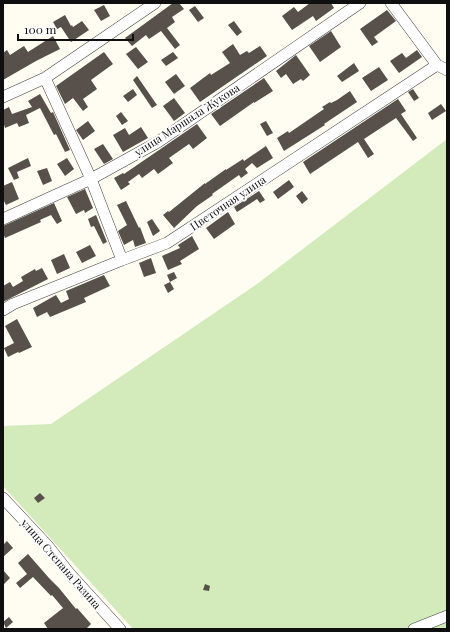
<svg xmlns="http://www.w3.org/2000/svg" width="450" height="632" font-family="'Playfair Display',serif">
<style>
.green{fill:#d3ebba}
.building{fill:#58504b}
.lines{fill:none;stroke-linecap:round;stroke-linejoin:round}
.minor-casing{stroke:#424242;stroke-width:12}
.minor{stroke:#fff;stroke-width:11}
.labels{text-anchor:middle;stroke-width:4;stroke-linejoin:round;paint-order:stroke}
.street-label{font-size:11px;fill:#0f0f0f;stroke:#fff}
</style>
<rect width="100%" height="100%" fill="#fffcf2"/>
<path class="green" d="M447 139V629H133L3 486V426L51 424 257 284Z"/>
<path class="building" d="M173 3H179L184 9 172 17 175 22 167 28 180 45 175 49 161 31 149 39 146 35 132 46 125 38Z
M310 3H331L334 8 316 21 313 16 292 30 282 16 294 7 298 12Z
M104 5 110 16 101 21 94 10Z
M195 6 204 18 198 22 189 10Z
M387 10 396 21 374 37 378 42 372 46 360 29Z
M65 15 71 26 72 25 73 27 82 21 89 30 71 42 61 27 57 29 53 22Z
M234 21 242 32 237 36 228 25Z
M331 31 341 47 320 62 309 46Z
M53 36 60 49 36 61 3 80V53L7 50 10 55 24 46 28 52Z
M233 44 240 55 247 51 249 53 260 46 267 56 200 102 190 88 210 73 211 75 230 63 222 52Z
M136 47 148 62 138 69 126 54Z
M417 50 422 57 399 73 390 61 402 53 406 58Z
M104 52 113 64 91 80 97 89 83 99 88 107 83 111 73 98 65 104 56 86Z
M173 52 178 58 166 66 161 60Z
M296 55 310 75 303 81 301 79 293 84 286 74 281 78 276 71Z
M354 63 359 71 342 82 337 76Z
M379 67 388 80 371 91 362 78Z
M176 74 185 86 174 94 165 82Z
M137 76 157 105 152 108 133 80Z
M264 78 273 91 254 103V102L220 126 211 114Z
M133 89 137 95 128 102 123 96Z
M413 89 419 98 414 101 408 92Z
M350 91 357 102 324 124 325 125 284 151 277 138 288 131 289 133 324 109 322 107 330 102 331 103 337 100Z
M40 94 51 113 53 112 70 150 65 152 56 134 54 135 40 108 26 115 29 123 19 127 17 123 5 128 3 121V110L9 107 12 114 32 107 28 101Z
M174 98 185 113 174 121 163 106Z
M398 99 406 111 401 114 417 138 413 141 396 118 364 139 374 154 368 158 358 142 310 174 303 162Z
M441 104 446 111 432 120 428 113Z
M121 112 128 121 122 125 116 116Z
M88 121 95 131 83 140 76 130Z
M266 121 273 133 267 136 260 124Z
M197 124 207 138 193 149 189 144 169 158 173 163 158 174 154 169 142 178 139 174 128 182 130 184 121 190 114 178 123 173 124 174Z
M141 127 148 138 123 152 113 135 125 128 129 135Z
M103 144 113 159 104 164 94 149Z
M266 146 273 158 257 168 252 163 245 169 248 173 241 178 239 175 212 194 213 195 197 206 174 228 163 215 168 211 169 212 205 183V184L226 169V170L243 159 244 161Z
M28 158 31 166 17 172 19 178 14 180 8 168Z
M67 158 74 169 65 176 57 164Z
M47 168 52 181 43 185 37 171Z
M289 180 294 187 278 199 273 192Z
M12 182 19 199 6 205 3 199V186Z
M85 189 93 208 85 213 84 210 76 214 67 197Z
M259 191 265 200 260 203 257 199 237 212 234 207Z
M302 191 308 199 302 204 296 196Z
M126 201 139 228 140 227 146 243 135 247 133 240 124 245 118 231 127 225 117 205Z
M54 203 62 221 57 224 51 215 40 220 41 222 5 238 3 233V226Z
M228 212 235 224 214 239 206 228Z
M96 215 107 242 103 244 94 226 91 227 88 219Z
M152 219 160 231 153 236 147 222Z
M192 236 199 249 180 261 182 264 168 270 162 256 180 248 178 245Z
M90 245 96 256 82 263 76 252Z
M64 254 70 268 57 274 51 260Z
M151 258 156 273 144 277 139 263Z
M42 268 48 279 3 302V286L10 282 13 287 23 281 21 277 35 269 36 271Z
M174 272 177 278 170 282 167 275Z
M104 275 110 286 84 298 86 302 50 317 47 312 37 317 33 308 56 295 61 303 69 299 66 291Z
M170 282 174 289 168 293 164 285Z
M17 319 32 347 19 353 18 352 8 357 4 348 14 343 5 326Z
M40 493 45 498 38 503 34 498Z
M7 541 13 548 3 557V545Z
M28 554 49 578 59 588 76 609 77 608 91 624 86 629H48L44 623 63 608 52 595 51 596 33 577 20 588 16 583 27 574 18 563Z
M3 570 10 578 3 585Z
M205 584 210 586 209 591 203 590Z
M9 617 13 622 6 628 3 622Z"/>
<g class="lines">
<defs>
<path id="minor" d="M391 3 437 65 447 70
M45 78 91 179 122 260
M3 97 45 78 155 3
M3 219 91 179 158 142 360 3
M3 310 13 304 122 260 167 243 437 65
M3 498 47 545 69 573 120 629
M414 629 447 616"/>
</defs>
<use href="#minor" class="minor-casing"/>
<use href="#minor" class="minor"/>
</g>
<g class="labels">
<g class="street-label">
<text transform="translate(187 120) rotate(-33)" y="4">улица Маршала Жукова</text>
<text transform="translate(228 203) rotate(-34)" y="4">Цветочная улица</text>
<text transform="translate(61 564) rotate(49)" y="4">улица Степана Разина</text>
</g>
</g>
<rect width="450" height="632" fill="none" stroke="#0f0f0f" stroke-width="8"/>
<path d="M18 34v6h115v-6" fill="none" stroke="#0f0f0f" stroke-width="2"/>
<text x="24" y="34" font-size="12" fill="#0f0f0f" stroke="#ffffff" stroke-width="3" paint-order="stroke">100 m</text>
</svg>
